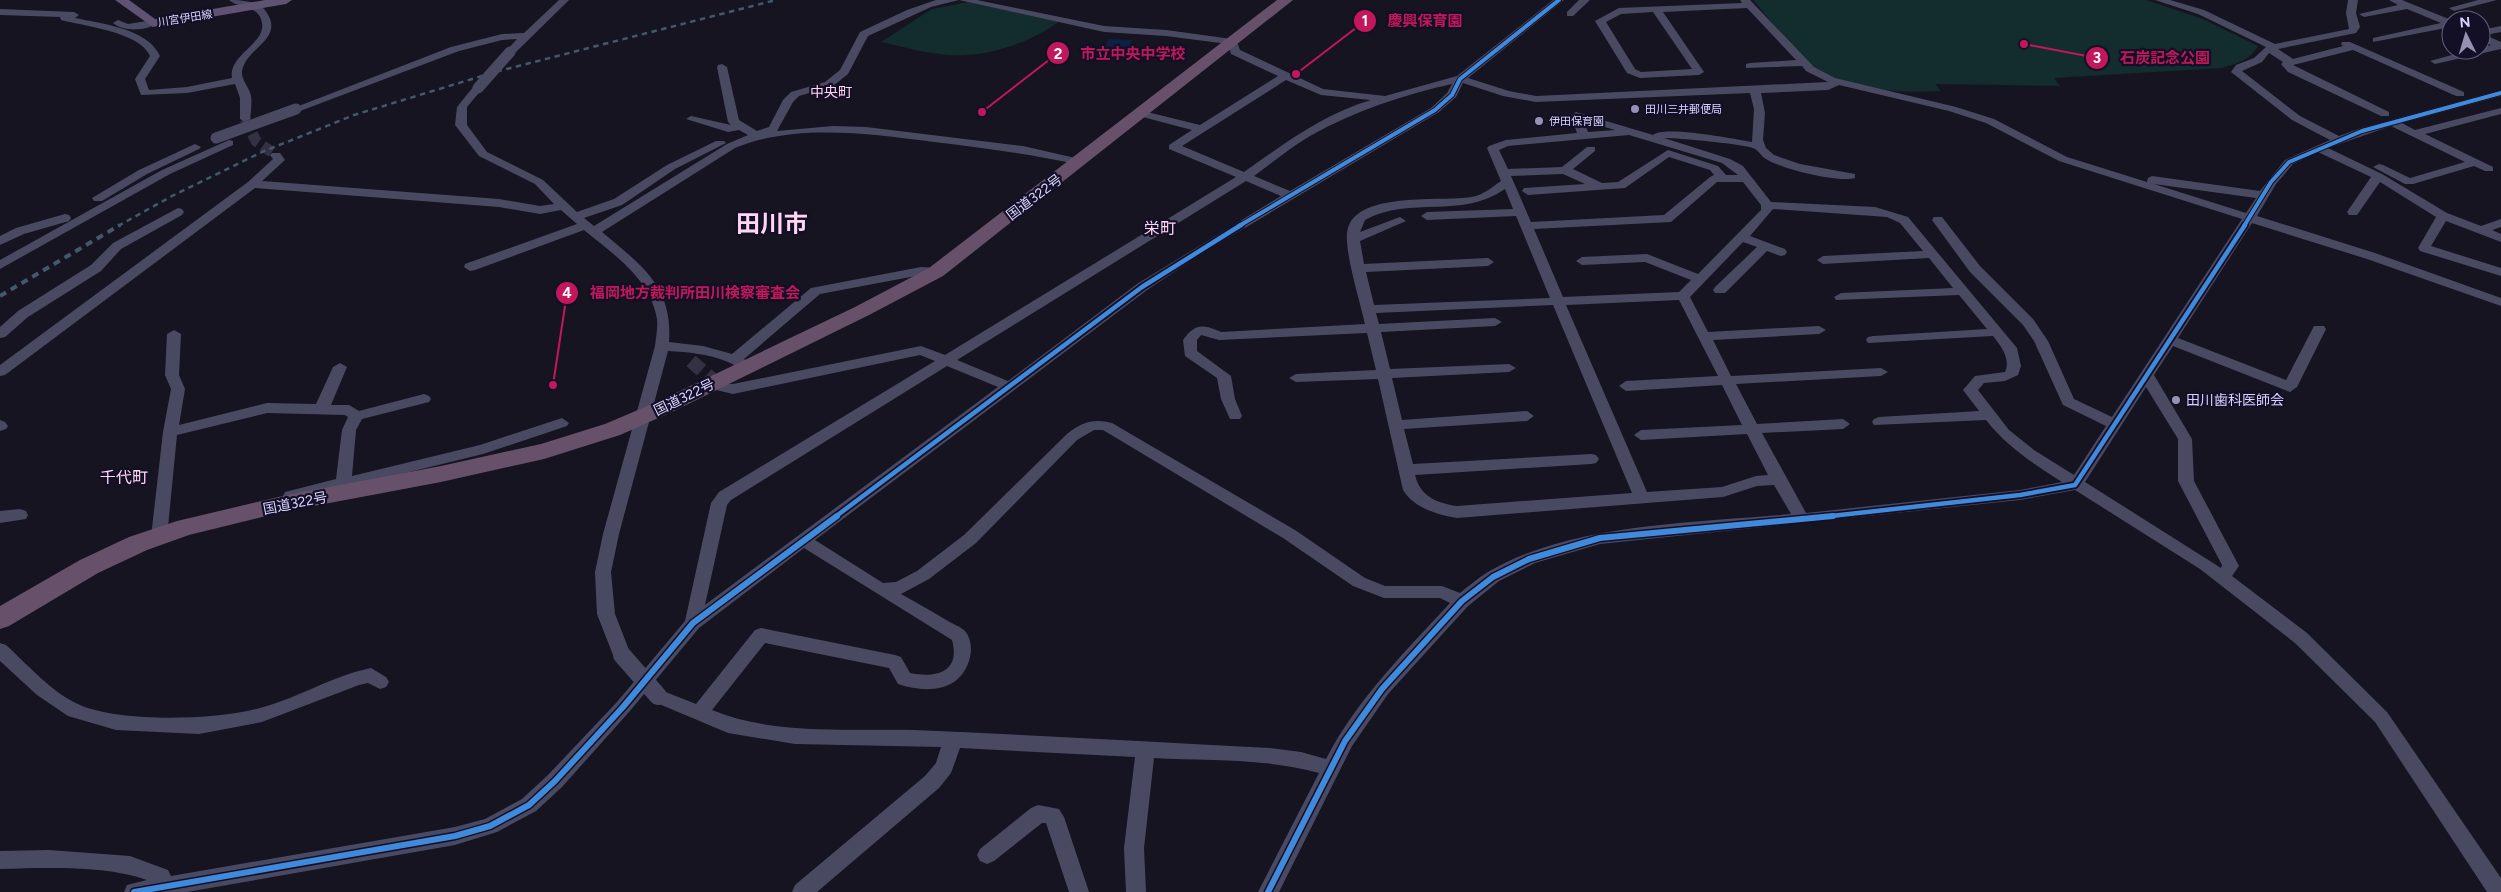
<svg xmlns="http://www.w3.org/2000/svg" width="2501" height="892" font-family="Figtree,'Noto Sans JP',sans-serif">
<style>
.green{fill:#132c2d}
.water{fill:#0d2144}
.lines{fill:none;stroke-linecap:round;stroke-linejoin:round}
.minor-tunnel-far1{stroke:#333142;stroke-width:11;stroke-dasharray:11 5.5;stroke-linecap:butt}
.minor-tunnel{stroke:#333142;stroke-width:14;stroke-dasharray:14 7;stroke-linecap:butt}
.minor{fill:#4a4962;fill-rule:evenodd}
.major{fill:#5e5373;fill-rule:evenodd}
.highway{fill:#67516a;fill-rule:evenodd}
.rail-far1{stroke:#43596b;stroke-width:2.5;stroke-dasharray:5.5 4.5;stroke-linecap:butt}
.rail{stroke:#43596b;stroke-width:4;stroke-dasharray:7 5.5;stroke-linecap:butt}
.minor-bridge-far1{stroke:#4a4962;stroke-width:11}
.minor-bridge{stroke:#4a4962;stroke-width:18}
.cycleway-far2-casing{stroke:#130f26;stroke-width:6}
.cycleway-far1-casing{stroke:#130f26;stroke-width:8}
.cycleway-casing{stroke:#130f26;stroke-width:9}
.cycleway-far2{stroke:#408adc;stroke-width:4}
.cycleway-far1{stroke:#408adc;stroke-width:4.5}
.cycleway{stroke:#408adc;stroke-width:6}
.poi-dot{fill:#9591b1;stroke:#130f26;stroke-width:2}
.labels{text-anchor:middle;stroke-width:4.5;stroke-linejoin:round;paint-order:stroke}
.far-street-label{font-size:11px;fill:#d9d4ff;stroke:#130f26}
.far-poi-label{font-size:11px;fill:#d9d4ff;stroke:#130f26;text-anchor:start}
.far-quarter-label{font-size:14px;fill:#ffd6f0;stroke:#130f26}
.street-label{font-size:14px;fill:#d9d4ff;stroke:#130f26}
.poi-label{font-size:14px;fill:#d9d4ff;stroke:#130f26;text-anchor:start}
.quarter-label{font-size:16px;fill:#ffd6f0;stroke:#130f26}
.town-label{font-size:24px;font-weight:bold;fill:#ffd6f0;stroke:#130f26}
.leader{fill:none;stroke:#c2185b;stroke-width:2}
.callout-dot{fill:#c2185b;stroke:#130f26;stroke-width:2}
.mark-label{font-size:15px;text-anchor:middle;font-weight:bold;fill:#fff}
.callout-label{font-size:15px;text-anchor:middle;font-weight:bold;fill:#c2185b;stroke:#130f26;stroke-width:4.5;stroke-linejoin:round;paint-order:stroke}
</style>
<rect width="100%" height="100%" fill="#161421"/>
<path class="green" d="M1753 0H2146L2203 19 2258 46C2249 61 2238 63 2222 68L2054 78 2060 86 1935 84 1941 91C1905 93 1853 91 1822 72 1796 57 1773 22 1753 0Z
M968 2 1060 21C1027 45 980 60 939 54 920 52 900 46 881 42L932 9Z"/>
<path class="water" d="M1108 39 1132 40 1126 58 1101 57Z"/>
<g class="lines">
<path class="minor-tunnel-far1" d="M245 119 256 141 276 155"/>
<path class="minor-tunnel" d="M691 361 721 387"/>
<path class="minor" d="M229 0C242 0 260 1 267 13 284 39 246 48 242 71 241 80 249 87 251 96 252 103 251 111 250 119L245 122 240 119V98L235 84 187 93 141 95 135 79 150 56C140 32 84 26 61 20L60 17 0 15V9L74 12 79 15 75 18C102 24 147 28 160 56L145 79 149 90 187 87 232 78C228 53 270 43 261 19 256 5 238 8 229 0Z
M559 0H569L514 54 505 52 517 39 502 40 459 51 300 111 296 112 291 109 451 47 502 34 524 33Z
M936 0H977L1104 26 1166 30 1232 39 1237 42 1240 50 1323 89 1385 96 1457 76 1553 0H1564L1468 78 1509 91 1536 96 1828 82 1806 71 1802 66 1746 68V64L1750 63 1796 60 1747 8 1663 12 1704 72 1699 75 1640 78 1627 73 1595 21 1619 8 1742 3 1740 0H1750L1814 67 1835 78 1956 107 1994 119 2067 157 2147 182 2148 178 2152 176 2260 191 2285 160 2330 140 2292 120 2231 72 2236 65 2254 58 2266 47 2198 14 2155 0H2170L2204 10 2275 44 2349 29 2346 13 2348 0H2358L2356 13 2360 27 2356 33 2278 49 2293 59 2343 46 2341 44 2342 42H2350L2464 92V96H2456L2353 50 2293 65 2389 112V116H2381L2288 72 2281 64 2283 62 2269 53 2262 62 2242 71 2300 116 2339 136 2358 129 2501 90V96L2402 123 2415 130 2501 108V114L2425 134 2493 167V171H2485L2474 166 2413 184H2405L2373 167 2379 164 2383 165 2410 178 2465 162 2391 126 2328 148 2382 174 2447 213 2481 226 2501 219V227L2492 230 2501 234V242L2446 221 2431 246 2501 268V276L2420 251 2418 248 2436 217 2380 182 2357 215H2349L2347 212 2371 177 2318 152 2293 164 2276 184 2257 216 2375 253 2501 298V306L2367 259 2252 223 2178 338 2286 380 2314 326H2324L2326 329 2297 387 2290 392 2285 390 2173 346 2154 375 2192 439 2194 481 2239 566 2232 576 2307 633 2387 712 2501 878V892H2487L2375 722 2295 643 2200 569 2075 490 2020 500 1600 544 1535 563 1499 581 1468 606 1388 694 1352 746 1279 892H1258L1319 773C1267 758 1208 761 1154 758L1144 848 1146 892H1126L1124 848 1135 757 960 748 951 773 939 788 817 892H792L795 885 925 776 936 763 941 747 795 744 728 733 652 701 649 696 652 691 658 689 696 704 755 630 761 628 895 655 901 657 910 673C935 678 961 673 952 640L804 548 699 628 629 712 562 787 536 811 497 832 455 845 187 892H124L127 885 147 880C104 865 46 868 0 869V851L49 850 130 856 168 870 171 876 455 827 485 819 522 799 548 775 617 702 685 621 711 503 719 492 935 361 920 355 733 394 716 390 714 387 716 384H733L921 346 945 355 1236 177 1169 149V145L1192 130 1139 116V112L1143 111 1200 125 1278 76 1231 54 1228 44 1166 36 1104 32 959 0 931 7 868 36 848 74 833 86 799 96 793 102 777 131 833 126 866 127 1023 146 1084 160V164L1080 165C1031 154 983 148 934 142 870 134 796 123 735 148L602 232C641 265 673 286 669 342L703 346 732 354 811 288 921 267 936 268 942 272 936 276 921 275 820 294 744 359 749 364 747 367C739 369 735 365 728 362 709 354 688 352 668 351L619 534 611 572 615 614 631 655 628 660 622 662 616 660 613 655 597 614 595 572 603 534 655 346C656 337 658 327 657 319 650 278 614 255 584 230L475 270 470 271 464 267 465 264 577 224 561 210 540 214 499 207 255 188 5 375 0 376V365L248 182 273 159 270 155 272 153H280L285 160 262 181 499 199 540 206 554 204 535 184 479 156 455 125 457 107 474 86 478 85 483 88 467 107V125L487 152 543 180 577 212 614 199 667 165 716 141H724L726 143 675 169 622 205 584 218 594 226 727 144 748 135 739 130 728 132 686 119 691 116 731 125 728 122 717 67 718 65 722 64 727 67 739 120 757 131 769 127 783 100 791 92 825 82 840 70 860 32 907 10ZM1653 12 1692 69 1641 72 1635 69 1606 22 1621 14ZM1286 80 1321 95 1371 100C1323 114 1284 144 1244 172L1182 146ZM1463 83 1503 96 1536 102 1750 93 1754 109 1752 142C1735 139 1663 125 1653 135L1576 112 1571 115 1577 133 1506 140 1489 146 1487 148 1501 181C1492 187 1482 196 1471 197 1442 202 1359 191 1348 228 1342 246 1361 304 1365 324L1221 332C1203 324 1195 323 1183 340L1185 356 1217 378 1221 399 1230 419H1240L1242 416 1235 399 1231 376 1197 351V340L1201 335 1219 340 1367 333 1376 370 1296 374 1289 378 1296 382 1378 379 1403 490C1414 508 1438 515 1457 518L1723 497 1757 486 1774 485 1791 514C1697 523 1570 523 1488 572 1478 578 1469 586 1460 593L1442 586H1385L1365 578 1295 530 1112 423C1095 418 1081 422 1067 434L964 535 917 571 896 582 883 583 815 540 1147 290 1206 251 1439 112 1456 97ZM1452 84 1447 93 1431 108 1290 191 1254 176C1272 163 1290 148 1310 136 1354 111 1403 95 1452 84ZM1839 85 1949 111 1986 123 2059 161 2242 219 2112 417 2074 399 2048 341 2033 319 1980 266 1942 217H1934L1932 220 1970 272 2023 325 2034 341 2063 405 2106 426 2074 475 2034 450 2009 430 1978 390 1984 383 2005 381 2018 375 2021 366 2017 348 1908 217 1875 207 1771 202 1743 166 1730 159 1664 138C1676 138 1748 144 1755 149 1759 151 1762 157 1766 159 1781 169 1839 183 1855 178V174L1800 164 1774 155 1766 148 1763 140 1765 113 1761 93 1828 90ZM1584 121 1615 130 1588 132ZM1629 135 1722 163 1738 175H1726L1718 166 1668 150 1618 182 1602 183 1573 169 1595 151V147H1587L1562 167 1508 169 1499 150 1508 146ZM1669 157 1710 170 1714 175 1710 177 1664 215 1531 222 1511 176 1563 174 1585 184 1524 188 1522 191 1528 195 1625 188ZM1246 181 1281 196 1137 284 1008 381 957 360ZM1717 182H1743L1761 205V210L1698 274 1647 254 1582 257 1576 261 1582 265 1645 262 1691 280 1679 292 1563 297 1534 229 1671 222ZM2154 184 2256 198 2246 213ZM1505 189 1513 209 1427 212 1421 216 1427 220 1516 216 1550 298 1374 305 1366 272 1488 266 1494 262 1488 258 1364 264 1360 241 1406 221 1400 217 1360 232 1365 220C1411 195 1460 220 1505 189ZM1773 209 1887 217 1900 223 1923 251 1823 256 1817 260 1823 264 1929 258 1953 288 1841 293 1834 297 1836 300 1959 295 1987 329 1873 336 1868 337 1866 340 1868 343 1993 336C2001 346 2011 359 2005 372L1975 376 1963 390 1979 411 1879 417 1874 419 1872 422 1874 425 1986 420C2007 447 2034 464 2062 482L2020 490 1806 513 1762 433 1843 429 1850 424 1843 419 1757 424 1736 384 1881 376 1888 372 1881 368 1731 376 1713 340 1819 334 1826 330 1819 326 1708 332 1690 297 1743 242 1757 247 1715 287 1713 290 1715 293H1725L1767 251 1781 256 1785 255 1787 252 1785 249 1750 236ZM1679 300 1718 376 1626 381 1619 386 1626 391 1722 385 1742 425 1641 430 1634 435 1641 440 1747 434 1768 475 1756 476 1722 487 1647 492 1566 305ZM1553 305 1632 493 1457 506C1436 503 1420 496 1415 475L1591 464 1596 463 1599 459 1596 455 1591 454 1413 464 1404 429 1527 421 1534 416 1527 411 1402 420 1392 378 1509 372 1516 368 1509 364 1390 369 1381 332 1495 326 1502 322 1495 318 1379 324 1376 313ZM947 366 998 387 705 605 727 505 731 500ZM2146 387 2178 439V481L2222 565 2221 568 2085 482ZM1094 430H1103L1283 538 1353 586 1384 598H1440L1450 603C1405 652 1357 699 1326 759L1301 752 1270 748C1151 742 1033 735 914 730 847 728 775 736 712 710L765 643 889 668 898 684C927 694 962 692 970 657 972 649 971 638 965 631 961 627 953 624 948 621 933 612 917 603 901 594L929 579 976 543 1077 440Z
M1579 0H1590L1573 16H1567V12Z
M2389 0H2402L2451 20V27L2373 42V38L2441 23 2407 9 2364 17 2359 14 2398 5Z
M2478 0H2497L2454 11 2449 8Z
M118 20 128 24 153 20 158 23C147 31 123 32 113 23Z
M2501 26V32L2485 35 2501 42V49L2435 64 2430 61 2470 50H2481V48L2491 45 2481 41V30Z
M229 140 233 141V145L170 174 0 269V260L162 170Z
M195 144 201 147 199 149 147 174 102 201H94L92 198 139 170Z
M178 208 182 209 184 212 182 215 121 249 101 271 28 317 5 337 0 338V327L18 311 91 265 113 243Z
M65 214 69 215 71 218 69 221 24 234 0 245V236L16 228Z
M174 330 181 334 179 375 185 389 179 425 267 403 316 404 333 367 340 363 347 367 331 405H349L359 411 424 394 429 396 431 399 429 402 362 419 356 430 352 476 480 445 562 418 569 423 567 426 483 454 291 501 285 500 283 496 285 492 336 479 342 430 348 417 345 415 267 413 177 435 167 537 165 541H153L151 537 163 432 171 389 165 375 167 334Z
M0 420 5 422 8 426 6 429 0 431Z
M20 509 26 511 28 515 26 519 0 523V511Z
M0 643 6 645C28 665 52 693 80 705 123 723 215 720 260 708 298 698 332 676 371 668L386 677 389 682 386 687 380 689 368 683 359 685 262 722 199 734 116 730 68 716 37 695 0 661Z
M1038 805 1059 809 1064 817 1089 892H1069L1046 823H1042L994 861 987 864 980 861 977 855 980 849 1031 808Z"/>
<path class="major" d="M115 0H129L155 19 265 0H292L286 4 153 27Z"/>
<path class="highway" d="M1277 0H1293L943 276 869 315 674 411 620 435 544 459 441 482 287 511 189 535 147 550 98 573 9 626 0 629V606L80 560 129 537 177 521 287 495 441 466 541 444 605 424 659 401 855 307 929 268Z"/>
<path class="rail-far1" d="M118 226 172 196 262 152 354 115 495 72 776 0"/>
<path class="rail" d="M0 296 120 225"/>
<path class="minor-bridge-far1" d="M478 88 510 52
M216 138 296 109"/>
<path class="minor-bridge" d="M622 655 658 696"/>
<defs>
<path id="cycleway-far2" d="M1239 226 1435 110 1452 95 1460 79 1559 0
M2244 226 2271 182 2289 162 2362 131 2501 93"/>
<path id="cycleway-far1" d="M835 517 1142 287 1241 225
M1822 517 2020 495 2075 485 2245 225"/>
<path id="cycleway" d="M134 892 455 836 490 826 529 805 555 781 623 707 693 623 837 516
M1268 892 1345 741 1382 689 1462 601 1493 577 1529 559 1600 538 1833 516"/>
</defs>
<use href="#cycleway-far2" class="cycleway-far2-casing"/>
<use href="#cycleway-far1" class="cycleway-far1-casing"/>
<use href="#cycleway" class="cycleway-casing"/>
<use href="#cycleway-far2" class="cycleway-far2"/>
<use href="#cycleway-far1" class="cycleway-far1"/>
<use href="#cycleway" class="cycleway"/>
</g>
<g class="poi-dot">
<circle cx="1635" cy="109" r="5"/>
<circle cx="1539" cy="121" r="5"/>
<circle cx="2176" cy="400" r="5"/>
</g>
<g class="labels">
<g class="far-street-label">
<text transform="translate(185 18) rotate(-9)" y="4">川宮伊田線</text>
</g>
<g class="far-poi-label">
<text x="1645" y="113">田川三井郵便局</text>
<text x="1549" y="125">伊田保育園</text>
</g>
<g class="far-quarter-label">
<text x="831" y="97">中央町</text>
</g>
<g class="street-label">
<text transform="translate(1034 197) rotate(-37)" y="5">国道322号</text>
<text transform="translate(684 397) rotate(-26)" y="5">国道322号</text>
<text transform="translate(295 503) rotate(-11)" y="5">国道322号</text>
</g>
<g class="poi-label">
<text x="2186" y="405">田川歯科医師会</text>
</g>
<g class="quarter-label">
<text x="1160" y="234">栄町</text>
<text x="124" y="483">千代町</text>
</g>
<g class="town-label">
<text x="772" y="232">田川市</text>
</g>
</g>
<path class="leader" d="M1296 74L1365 21M982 112L1058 53M2024 44L2097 58M553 385L567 293"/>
<g class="callout-dot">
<circle cx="1296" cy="74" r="5"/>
<circle cx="982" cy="112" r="5"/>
<circle cx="2024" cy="44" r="5"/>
<circle cx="553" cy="385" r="5"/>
<circle cx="1365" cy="21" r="12"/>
<circle cx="1058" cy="53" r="12"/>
<circle cx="2097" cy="58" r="12"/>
<circle cx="567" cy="293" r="12"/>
</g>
<g class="mark-label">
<text x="1365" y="26">1</text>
<text x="1058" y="59">2</text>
<text x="2097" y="63">3</text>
<text x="567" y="298">4</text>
</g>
<g class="callout-label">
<text x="1425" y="26">慶興保育園</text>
<text x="1133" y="59">市立中央中学校</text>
<text x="2165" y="63">石炭記念公園</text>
<text x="695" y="298">福岡地方裁判所田川検察審査会</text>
</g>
<g transform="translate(2466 35) rotate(355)"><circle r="24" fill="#130f26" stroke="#625e7d"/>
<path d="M0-4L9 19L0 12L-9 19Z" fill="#9591b1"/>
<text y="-8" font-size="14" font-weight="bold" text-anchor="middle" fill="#d9d4ff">N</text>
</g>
</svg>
